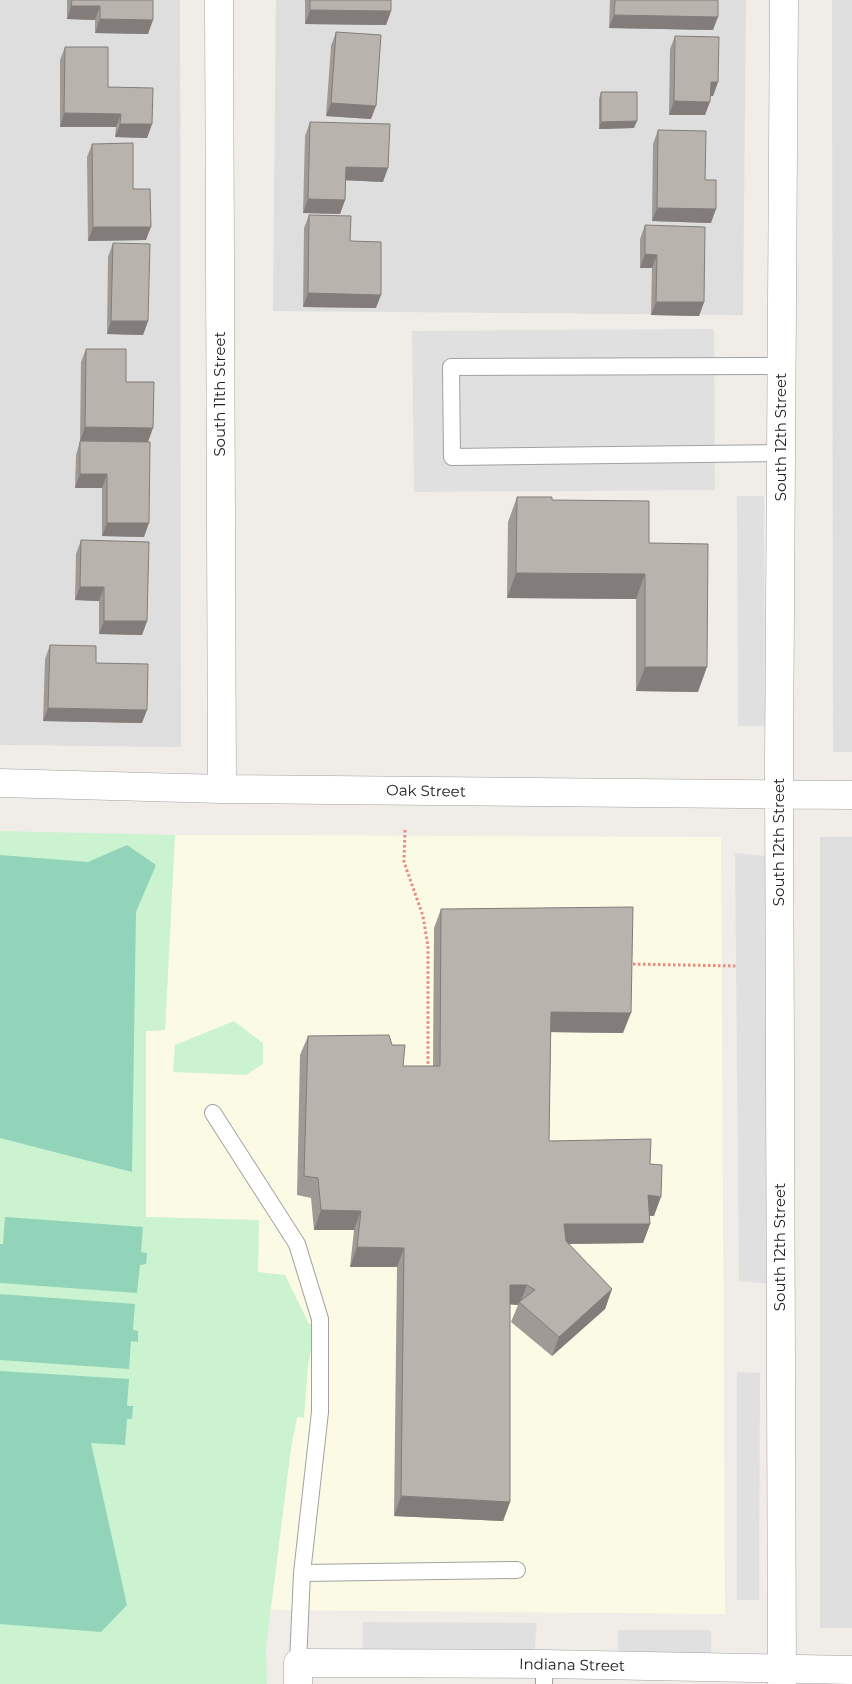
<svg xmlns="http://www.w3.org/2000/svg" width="852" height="1684" font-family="Montserrat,sans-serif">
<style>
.residential{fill:#dedede}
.education{fill:#fbfbe5}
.park{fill:#ccf3cf}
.pitch{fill:#91d4ba}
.parking{fill:#e0e0e0}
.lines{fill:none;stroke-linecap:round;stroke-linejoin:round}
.service-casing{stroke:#a1a1a1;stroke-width:18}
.minor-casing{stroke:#a1a1a1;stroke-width:29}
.path{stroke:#e98b80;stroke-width:3;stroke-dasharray:2.5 2.5;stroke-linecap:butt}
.service{stroke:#fff;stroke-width:16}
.minor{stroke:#fff;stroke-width:28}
.wall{fill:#9f9a96}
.shaded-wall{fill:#827d7a}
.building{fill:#b9b3ae;stroke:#827d7a}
.labels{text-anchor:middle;stroke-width:4;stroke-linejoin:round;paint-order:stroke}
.street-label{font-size:15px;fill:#202020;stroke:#fff}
</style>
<rect width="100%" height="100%" fill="#f0ede8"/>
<path class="residential" d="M0 0H180L181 747 0 745Z
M276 0H746L743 315 273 311Z
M832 0H852V752H833Z
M820 837H852V1628H820Z"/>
<path class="education" d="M175 835 721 837 725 1614 271 1610 291 1448 314 1335 258 1272 259 1220 146 1217V1031L165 1030Z"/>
<path class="park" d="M0 831 175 835 165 1030 146 1031V1217L259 1220 258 1272 285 1275 309 1324H311L314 1335 308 1365 304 1418 297 1417 291 1448 266 1647 267 1684H0Z
M234 1021 263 1043V1064L246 1075 173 1072 175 1045Z"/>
<path class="pitch" d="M127 845 156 865 136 912 132 1172 0 1138V855L88 862Z
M5 1217 143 1227 141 1252 147 1253 146 1264 140 1265 137 1293 0 1283V1244H3Z
M0 1294 135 1304 133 1330 138 1331V1342L131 1341 129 1369 0 1360Z
M0 1371 129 1379 127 1406H133L132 1419H127L125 1445 91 1443 127 1605 101 1632 0 1624Z"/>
<path class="parking" d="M714 329 715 490 414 492 412 331Z
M737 496H764L765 726H738Z
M735 853 779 857 781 1285 739 1281Z
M737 1372 760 1373 759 1600H737Z
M363 1622 537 1623 533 1664H362Z
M618 1630H711V1656L618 1655Z"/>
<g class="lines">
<defs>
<path id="service" d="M781 453 452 457 451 367 782 366
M213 1113 297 1244 320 1319V1412L302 1573
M298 1663 302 1573 517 1570
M544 1664V1684"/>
<path id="minor" d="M219 0 222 789
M0 783 222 789 852 795
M298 1684V1663L544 1664 852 1670
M782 1684 779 763 784 0"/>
</defs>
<use href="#service" class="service-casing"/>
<use href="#minor" class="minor-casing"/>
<path class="path" d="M405 830 404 862 423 916 428 947V1068
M628 964 736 966"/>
<use href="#service" class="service"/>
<use href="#minor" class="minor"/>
</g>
<path class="wall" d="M67 0H153L148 34 95 33V20L67 19Z
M305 0H391V11L386 25 305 24Z
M610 0H718L713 30 609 28Z
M336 32 371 119 326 116 331 46Z
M675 36 718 82 713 96H710L705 115H669L670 49Z
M65 47 108 87 152 124 147 138 115 137 116 127H60V60Z
M601 92 634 128 599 129V99Z
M310 122 383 182 345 180V200L340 214 303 213 305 136Z
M658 130 705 180 711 223 652 221 653 144Z
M92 144 133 189 146 240 88 241 87 157Z
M309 215 350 241 376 308 303 307 304 228Z
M645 225 704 302 699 316 651 315 652 268H640V239Z
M113 243 148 321 143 335 107 334 108 257Z
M86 349 126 382 148 442 80 441 81 362Z
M80 441 150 442 144 537 102 536V488H75L76 455Z
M517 497 552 500 649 543 698 692 636 691V599L507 598 508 522Z
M81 540 147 621 142 635 99 634V601L75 600 76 554Z
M50 645 96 663 142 723 43 721 45 659Z
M441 909 623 1033 551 1032 549 1141 650 1164 654 1216H650V1224L643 1243 569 1244 612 1289 605 1309 552 1356 511 1322 518 1305 510 1304V1502L503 1521 394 1516 397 1267H350L354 1230H314L311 1198 297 1195 300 1055 308 1036 392 1045 403 1066H433L434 928Z"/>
<path class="shaded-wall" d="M71 6H100L95 20 67 19Z
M310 10 391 11 386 25 305 24Z
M614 15 718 17 713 30 609 28Z
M100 19 153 20 148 34 95 33Z
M711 82H718L713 96H706Z
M674 101 710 102 705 115H669Z
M331 103 376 106 371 119 326 116Z
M64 113 121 114 116 127H60Z
M637 121 634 128 599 129 601 122Z
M120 124H152L147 138 115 137Z
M346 167 388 168 383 182 341 180Z
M308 199 345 200 340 214 303 213Z
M657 208 716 209 711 223 652 221Z
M93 227H151L146 240 88 241Z
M645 254 657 255 652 268H640Z
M308 293 381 295 376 308 303 307Z
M656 302H704L699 316 651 315Z
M111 321H148L143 335 107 334Z
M85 427 153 428 148 442 80 441Z
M80 474H107L102 488H75Z
M107 523H149L144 537 102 536Z
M516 573 645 574 636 599 507 598Z
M80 587H104L99 601 75 600Z
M104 621H147L142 635 99 634Z
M645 667H707L698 692 636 691Z
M48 708 147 710 142 723 43 721Z
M551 1012 631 1013 623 1033 544 1032Z
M648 1195 661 1197 654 1216 641 1215Z
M321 1210 361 1211 354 1230H314Z
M564 1224H650L643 1243 557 1244Z
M357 1247 404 1248 397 1267H350Z
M510 1285H527L520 1303 519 1302 518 1305 503 1304Z
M612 1289 605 1309 552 1356 559 1337Z
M401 1496 510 1502 503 1521 394 1516Z"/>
<path class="building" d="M72 0H153V20L100 19V6H71Z
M310 0H391V11L310 10Z
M615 0H718V17L614 15Z
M336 32 381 35 376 106 331 103Z
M675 36 719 37 718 82H711L710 102 674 101Z
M65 47H108V87L153 88 152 124H120L121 114 64 113Z
M601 92H637V121L601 122Z
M310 122 390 124 388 168 346 167 345 200 308 199Z
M658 130 706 131 705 180H716V209L657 208Z
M133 143V189H150L151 227H93L92 144Z
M309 215 351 216 350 241 381 242V295L308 293Z
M645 225 705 227 704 302H656L657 255 645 254Z
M113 243 150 244 148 321H111Z
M86 349H126V382H154L153 428 85 427Z
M80 441 150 442 149 523H107V474H80Z
M517 497H552V500L649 501V543L708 544 707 667H645V574L516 573Z
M81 540 149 542 147 621H104V587H80Z
M50 645 96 646V663L148 664 147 710 48 708Z
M633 907 631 1013 551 1012 549 1141 651 1139 650 1164 662 1165 661 1197 648 1195 650 1224H564L566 1241 612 1289 559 1337 519 1302 535 1290 527 1285H510V1502L401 1496 404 1248 357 1247 361 1211 321 1210 318 1178 304 1176 308 1036 389 1035 392 1045H405L403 1066H440L441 909Z"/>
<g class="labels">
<g class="street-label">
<text transform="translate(220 394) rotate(-90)" y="5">South 11th Street</text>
<text transform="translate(781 437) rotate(-90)" y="5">South 12th Street</text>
<text transform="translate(426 791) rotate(1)" y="5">Oak Street</text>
<text transform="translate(779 842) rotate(-90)" y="5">South 12th Street</text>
<text transform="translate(780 1247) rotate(-90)" y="5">South 12th Street</text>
<text transform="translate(572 1665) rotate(1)" y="5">Indiana Street</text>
</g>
</g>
</svg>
